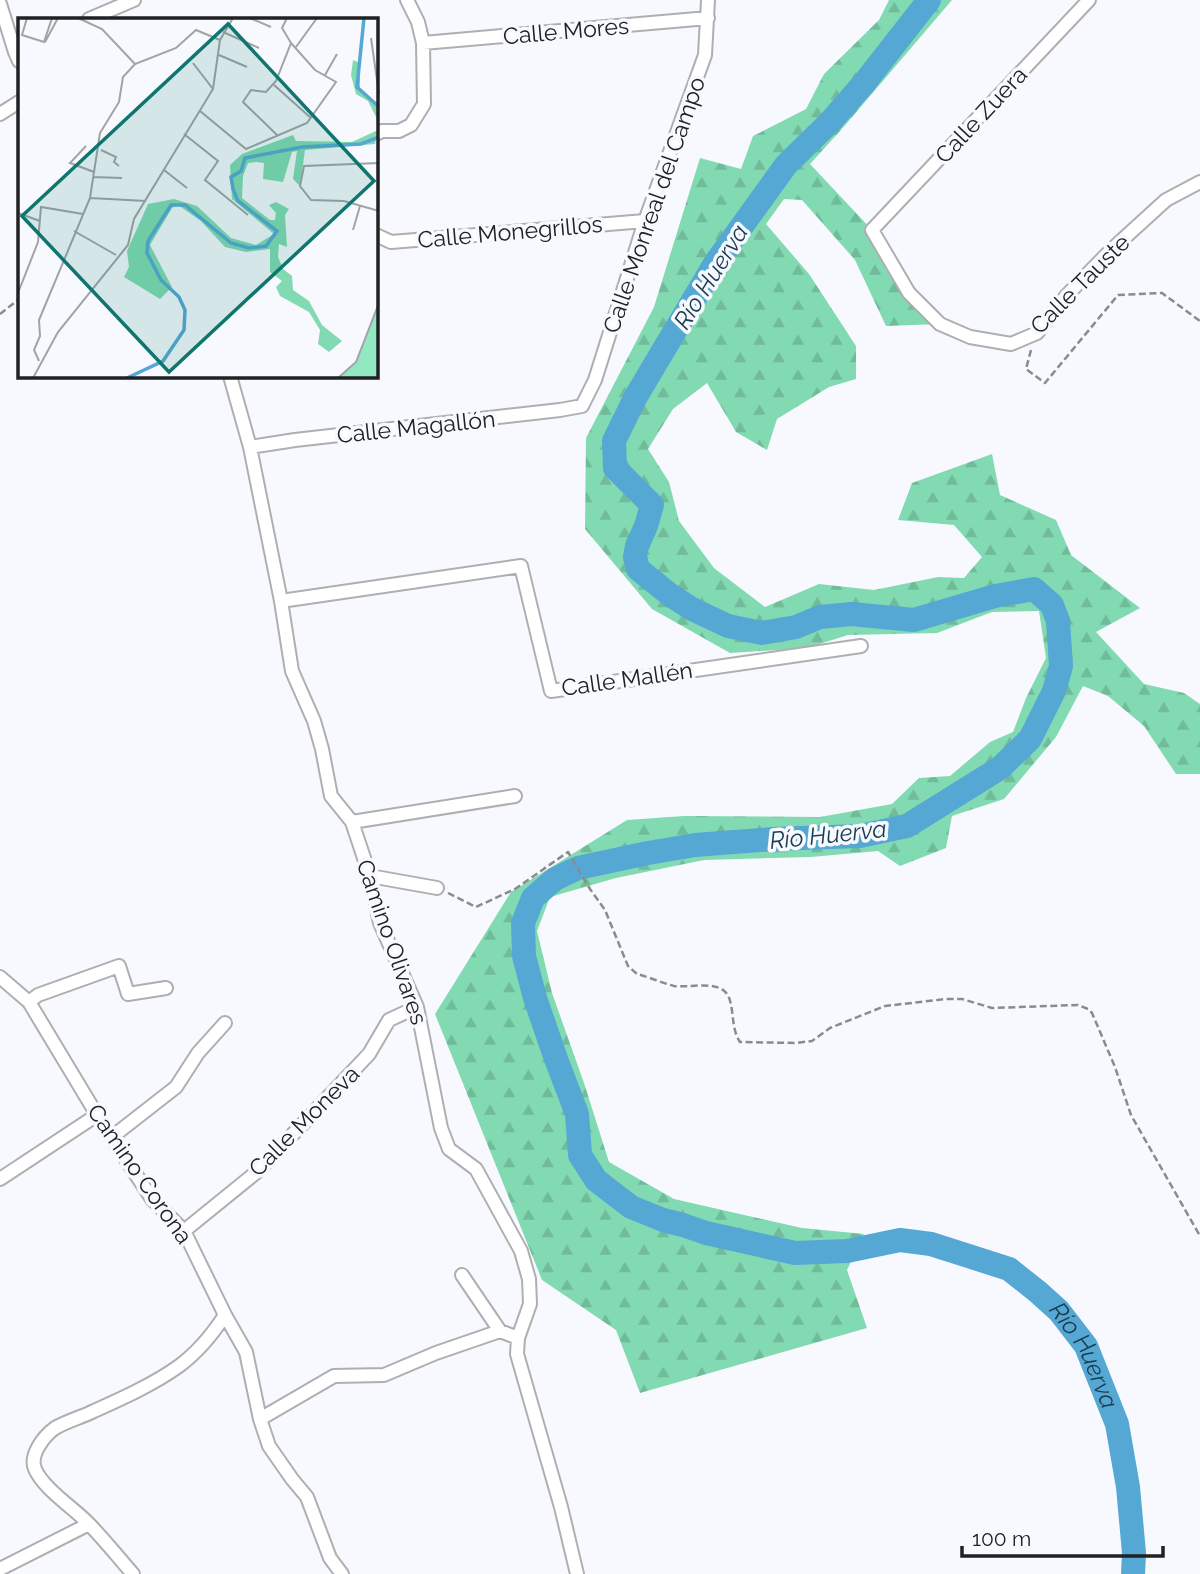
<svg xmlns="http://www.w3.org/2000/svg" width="1200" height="1574" font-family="Raleway,sans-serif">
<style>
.forest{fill:url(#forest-firs)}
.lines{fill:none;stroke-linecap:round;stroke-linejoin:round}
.river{stroke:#56a8d4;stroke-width:24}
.minor-casing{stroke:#aeafb3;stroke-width:16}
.path{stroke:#8a8b8e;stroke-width:2.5;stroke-dasharray:7 3.5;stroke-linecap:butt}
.minor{stroke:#fff;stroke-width:12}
.labels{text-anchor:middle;stroke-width:7;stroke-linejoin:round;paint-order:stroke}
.street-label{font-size:23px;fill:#202122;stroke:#f8f9fe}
.water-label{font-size:24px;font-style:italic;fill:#193d50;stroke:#f8f9fe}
.inset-river{fill:none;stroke:#56a8d4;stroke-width:3.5}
.inset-road{fill:none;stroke:#a2a3a6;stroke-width:2}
.view{fill:#0f766e;fill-opacity:0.15;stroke:#0f766e;stroke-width:3.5}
.inset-edge{fill:none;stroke:#202122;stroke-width:3.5}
</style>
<defs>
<pattern id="forest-firs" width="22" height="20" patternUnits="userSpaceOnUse" patternTransform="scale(1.75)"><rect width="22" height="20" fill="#82dab2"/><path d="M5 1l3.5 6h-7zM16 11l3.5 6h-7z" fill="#70bb99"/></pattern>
</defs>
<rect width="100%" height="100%" fill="#f8f9fe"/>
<path class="forest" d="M889 0H952L841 130 810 164 872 230 909 293 940 324 886 326 855 260 802 200 784 199 766 224 809 274 856 346V379L829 387 777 419 767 450 736 432 707 383 673 409 648 449 669 482 679 521 714 568 765 607 819 584 874 590 938 577 964 578 982 557 954 525 898 520 912 483 992 454 1000 495 1056 520 1071 555 1140 608 1096 632 1144 684 1184 693 1200 704V774H1176L1144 726 1108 696 1083 686 1056 737 1004 799 952 816 946 848 900 866 878 851 811 857 704 860 616 878 550 897 537 931 552 993 584 1083 609 1162 674 1199 802 1228 864 1234 847 1270 867 1328 640 1393 616 1330 542 1280 435 1014 511 892 627 820 684 816 820 817 892 804 919 778 950 776 990 742 1013 732 1026 698 1046 658 1039 611 992 612 937 633 848 635 807 648 730 653 652 609 585 529 586 438 654 307 700 158 741 169 753 136 806 109 824 74 879 20Z"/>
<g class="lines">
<path class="river" id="s1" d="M929 0 865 82 831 121 786 165 716 262 635 398 614 441 615 468 652 505 646 526 637 546 635 557 638 569 669 594 692 609 728 626 762 633 796 627 820 617 851 614 914 620 995 596 1034 589 1052 605 1058 621 1061 666 1054 691 1030 739 1000 768 907 826 860 836 773 839 695 845 648 853 578 868 555 879 533 898 523 923 524 956 535 998 556 1059 577 1114 580 1155 596 1180 631 1207 663 1220 683 1225 706 1233 795 1253 847 1251 900 1240 931 1244 1009 1269 1038 1292 1059 1311 1086 1346 1117 1424 1128 1487 1134 1553 1133 1574"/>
<defs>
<path id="minor" d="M1089 0 872 230 909 293 940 324 970 337 1011 344 1037 333 1067 295 1109 252 1166 200 1200 182
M0 4 15 52 19 61
M89 19 134 0
M423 43 708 18
M0 114 19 102
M376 134 382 131H399L411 125 424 104 423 43 418 22 407 0
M376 235 391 242 645 221
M230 376 250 447 281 601 292 671 314 721 322 749 331 796 352 822 370 876 380 923 417 1007 441 1128 449 1149 476 1169 521 1251 529 1279 530 1304 518 1338 517 1354 561 1507 577 1574
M250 447 295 440 560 410 582 406 595 380 645 221 705 55 708 0
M281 601 521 566 551 691 861 646
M352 822 515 796
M370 876 437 888
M0 977 29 1002 97 1115 152 1199 184 1231 225 1315 246 1352 260 1419 269 1446 292 1479 307 1497 330 1558 342 1574
M29 1002 38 995 119 966 128 994 166 988
M112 1137 176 1087 198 1053 225 1023
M0 1179 97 1115
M184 1231 258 1171 369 1054 389 1020 417 1007
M462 1275 500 1331
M260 1419 334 1376 384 1375 436 1353 500 1331 518 1338
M0 1569 89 1524
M133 1574C118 1557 103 1538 87 1522 72 1507 43 1488 35 1469 29 1455 44 1436 55 1428 67 1421 82 1417 94 1411 123 1398 154 1384 179 1366 198 1352 212 1335 225 1315"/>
</defs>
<use href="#minor" class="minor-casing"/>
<path class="path" d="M0 314 19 299
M1031 350 1026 369 1045 383 1118 295 1162 293 1200 321
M448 893 476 907 515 889 568 852 590 889 605 910 628 966 637 974C649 977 662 983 674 986 689 988 718 980 727 994 735 1006 730 1027 740 1042L795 1043 812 1041 830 1028 885 1006 946 999H962L992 1008 1078 1005 1088 1009 1092 1013 1115 1067 1131 1115 1200 1236"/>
<use href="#minor" class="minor"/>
</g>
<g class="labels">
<g class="street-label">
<text transform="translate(566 31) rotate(-5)" y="8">Calle Mores</text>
<text transform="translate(981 115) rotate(-47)" y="8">Calle Zuera</text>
<text transform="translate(654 205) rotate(-71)" y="8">Calle Monreal del Campo</text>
<text transform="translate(510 232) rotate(-5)" y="8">Calle Monegrillos</text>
<text transform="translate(1080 284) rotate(-45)" y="8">Calle Tauste</text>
<text transform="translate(416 427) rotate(-6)" y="8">Calle Magallón</text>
<text transform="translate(627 679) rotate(-8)" y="8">Calle Mallén</text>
<text transform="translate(392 942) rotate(71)" y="8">Camino Olivares</text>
<text transform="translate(304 1121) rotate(-45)" y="8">Calle Moneva</text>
<text transform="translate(140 1174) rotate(55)" y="8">Camino Corona</text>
</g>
<g class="water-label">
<text transform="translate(711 277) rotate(-58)" y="8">Río Huerva</text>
<text transform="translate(828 835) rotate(-6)" y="8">Río Huerva</text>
<text dy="8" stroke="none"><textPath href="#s1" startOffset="2665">Río Huerva</textPath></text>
</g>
</g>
<g transform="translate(18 18)">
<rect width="360" height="360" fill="#f8f9fe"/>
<path d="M360 285V360H320L338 344Z" fill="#92e8c0"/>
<path d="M335 42 342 45V70L360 86V103L350 83 338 76 333 57ZM360 112 357 126 287 132 282 168 275 161 279 133 274 134 265 164 245 161 246 145 239 144 230 145 225 158 224 180 252 202H257L258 195 251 187 258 184 271 191 267 197 269 229 261 226 260 239 265 251 274 258 275 272 291 283 304 307 324 323 311 334 300 326 302 312 291 294 262 278 258 269 264 263 252 254V231L228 234 207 229 183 203 160 187 154 190 132 227 154 269 142 281 106 259 111 249 109 233 130 186 156 181 179 188 213 220 238 227 256 216 214 181 212 147 224 136 275 117 278 123 334 124Z" fill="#82dab2"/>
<path class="inset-river" d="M346 0 339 69 361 89M109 360 145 343 166 312 167 292 161 279 143 262 129 235 130 223 153 187H167L213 225 231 230 248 228 259 213 220 183 215 171 213 159 223 153 227 140 284 129 343 126 361 119"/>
<path class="inset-road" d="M9 0 4 17 26 24 34 0M60 0 84 11 117 46M232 0 253 9M205 14 241 30M353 20 361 76M27 24 40 0M278 29 299 0M201 37 229 49M175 45 195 71M307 57 319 36M256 67 293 100M182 93 228 131 289 105 318 64 297 52 273 25M166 116 200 143 187 162 230 197M259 117 225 84 233 72 248 74 258 63 273 25 264 10 269 0M68 128 52 145 76 154M83 132 98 139 96 144 101 148M361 145 286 148 282 168 293 182 326 183 361 193M146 152 169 170M75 159 104 160M72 180 128 183M0 195 22 203M335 212 342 188M56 213 98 237M0 275 20 224 23 189 65 196M21 343 16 332 22 318 21 302 72 180 82 115 101 84 105 59 117 46 158 30 178 12 202 22M15 360 40 314 110 227 116 201 195 71 202 22 215 0M320 360 338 344 361 285"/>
<path class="view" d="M210 6 356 163 151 354 4 198Z"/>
<rect width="360" height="360" class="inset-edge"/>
</g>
<path d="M962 1546v10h201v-10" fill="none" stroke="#202122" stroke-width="3.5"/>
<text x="972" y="1546" font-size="21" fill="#202122" stroke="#f8f9fe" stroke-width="5" paint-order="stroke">100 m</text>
</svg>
